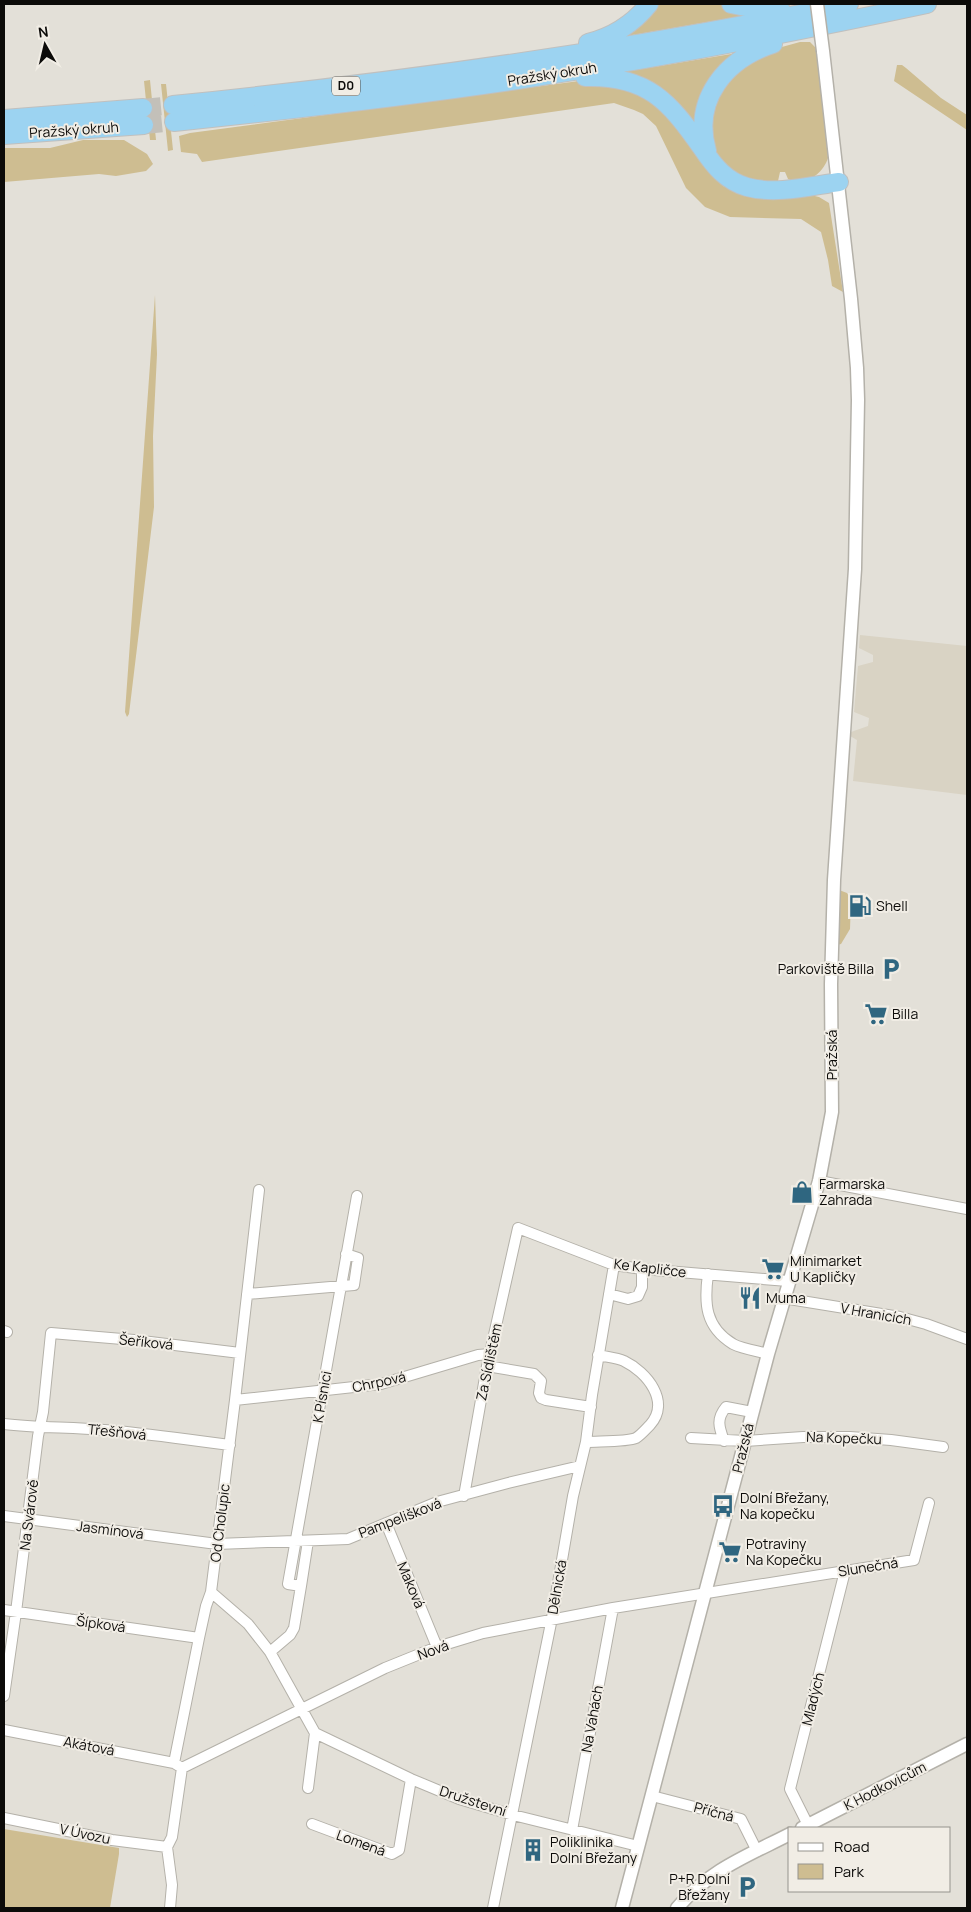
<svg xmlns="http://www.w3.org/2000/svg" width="971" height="1912" font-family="Manrope,sans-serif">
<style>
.built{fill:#d9d3c4}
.green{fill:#cebd91}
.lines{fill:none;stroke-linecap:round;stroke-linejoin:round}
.motorway-tunnel{stroke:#c3c0b9;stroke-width:18;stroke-dasharray:18 9;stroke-linecap:butt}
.minor-casing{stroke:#b4b1a9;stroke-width:12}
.tertiary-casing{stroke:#b4b1a9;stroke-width:15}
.motorway-casing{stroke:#c0c0bf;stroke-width:20}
.minor{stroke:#fff;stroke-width:10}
.tertiary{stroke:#fff;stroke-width:12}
.motorway{stroke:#9cd3f1;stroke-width:18}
.tertiary-bridge-casing{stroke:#b4b1a9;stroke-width:15;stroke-linecap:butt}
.tertiary-bridge{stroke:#fff;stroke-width:12}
.labels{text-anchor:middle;stroke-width:4;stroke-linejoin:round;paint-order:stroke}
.shield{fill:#f1ede5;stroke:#514f4b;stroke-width:1}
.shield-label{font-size:12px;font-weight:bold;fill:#0c0b09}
.street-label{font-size:14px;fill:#0c0b09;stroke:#f1ede5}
.poi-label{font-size:14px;fill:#0c0b09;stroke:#f1ede5;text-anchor:start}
</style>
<rect width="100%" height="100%" fill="#e3e0d8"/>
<path class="built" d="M860 635 967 646V795L853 781 857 740 850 736 851 732 868 726 869 718 854 712 858 666 873 662V655L859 648Z"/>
<path class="green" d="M655 4H722L741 12 742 16 621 37Z
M800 42H810L817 49 828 158C823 174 805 187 788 179L785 172H780L778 181 774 183 745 178 724 165 714 151 711 142 713 102 740 68 771 50Z
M743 52 697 131 618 73Z
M897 65H902L906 68 941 98 967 115V130L894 81Z
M150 80 156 140H150L144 81Z
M579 81 617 84 649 100 683 132 723 186 749 195 802 193 819 197 829 203 843 292 832 286 828 260 821 232 801 219 730 217 705 207 686 188 656 126 643 114 634 110 614 103 202 162 197 154 181 152 179 136 190 133Z
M161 84H166L173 150 168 151Z
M83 140H124L147 154 153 164 146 171 116 176 99 174 4 182V148H50Z
M155 295 157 354 153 436 154 507 129 714 127 717 125 712Z
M839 890 847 893 851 900 850 929 841 944 837 945Z
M4 1829 119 1848V1854L110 1908H4Z"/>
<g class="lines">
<path class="motorway-tunnel" d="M143 108 173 105
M144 125 174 122"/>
<defs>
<path id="minor" d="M819 1181 967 1209
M708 1274C704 1303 705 1327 733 1344 743 1349 757 1351 768 1354
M247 1294 354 1285 358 1258 346 1254
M609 1294 628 1299 638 1296 642 1287V1269
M783 1298 900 1317 926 1324 967 1339
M4 1331 7 1332
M487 1366 534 1374 541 1381 539 1393 541 1398 546 1400 591 1407
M235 1400 381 1384 478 1355 490 1354
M4 1424C37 1428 70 1427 104 1430 146 1433 188 1440 230 1445
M691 1438 745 1441 803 1437H850L891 1440 943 1447
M724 1441C719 1427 716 1419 726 1407L752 1412
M586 1442C598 1441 627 1442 636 1438 641 1435 646 1429 650 1425 671 1402 647 1372 624 1361 617 1358 607 1357 598 1355
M464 1496 487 1366 518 1228 614 1265 642 1269 788 1281
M4 1516 217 1544 348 1539 437 1502 508 1483 580 1466
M386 1523 437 1647
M301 1586 308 1541
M211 1592 248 1624 270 1652 315 1733 308 1788
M4 1610 199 1638
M270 1652 290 1635 294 1628 301 1586 288 1584 357 1196
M4 1696 16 1612 38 1436 43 1412 51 1333 134 1340 240 1353
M4 1730 174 1763
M315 1733 411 1779 459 1799 513 1815 638 1846
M182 1768 385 1668 437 1647 483 1633 613 1608 914 1560 929 1503
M652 1796 741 1819 757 1851
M4 1818 112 1840 167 1847
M312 1824 392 1854 399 1850 411 1779
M808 1825 790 1789 845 1571
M572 1830 613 1608
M167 1847 172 1837 182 1768 174 1763 199 1638 206 1606 211 1592 235 1400 259 1190
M167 1847 172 1885 170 1908
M493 1908 552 1618 573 1496 586 1442 592 1395 614 1265"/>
<path id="tertiary" d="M802 1828 967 1744
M622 1908 768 1354 819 1181 832 1112 831 984 834 880 855 569 858 400 857 368 851 299 823 51
M677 1908C709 1870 747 1856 790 1834"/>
<path id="motorway" d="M731 4 760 10H781
M588 43C612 37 633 24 649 4
M585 77C647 75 669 101 702 148 714 166 726 181 747 187 776 195 810 186 839 182
M173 105C400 82 626 51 849 4
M4 119 143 108
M174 122C289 110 403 97 517 80 654 59 791 33 927 4
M4 135 144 125
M707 151C692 99 726 59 773 44"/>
</defs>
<use href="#minor" class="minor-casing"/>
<use href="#tertiary" class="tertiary-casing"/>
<use href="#motorway" class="motorway-casing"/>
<use href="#minor" class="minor"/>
<use href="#tertiary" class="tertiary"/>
<use href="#motorway" class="motorway"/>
<defs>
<path id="tertiary-bridge" d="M817 4 823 51"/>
</defs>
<use href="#tertiary-bridge" class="tertiary-bridge-casing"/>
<use href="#tertiary-bridge" class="tertiary-bridge"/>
</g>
<defs>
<symbol id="fuel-bare" viewBox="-9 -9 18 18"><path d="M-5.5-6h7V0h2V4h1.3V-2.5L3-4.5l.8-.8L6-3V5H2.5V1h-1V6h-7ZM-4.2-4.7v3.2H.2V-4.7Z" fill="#2f6680" stroke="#f1ede5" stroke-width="2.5" paint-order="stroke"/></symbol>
<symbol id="parking-bare" viewBox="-9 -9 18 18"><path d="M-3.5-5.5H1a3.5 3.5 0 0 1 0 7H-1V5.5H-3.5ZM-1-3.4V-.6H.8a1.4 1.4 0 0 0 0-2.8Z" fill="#2f6680" stroke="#f1ede5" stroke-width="2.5" paint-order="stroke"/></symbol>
<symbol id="supermarket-bare" viewBox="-9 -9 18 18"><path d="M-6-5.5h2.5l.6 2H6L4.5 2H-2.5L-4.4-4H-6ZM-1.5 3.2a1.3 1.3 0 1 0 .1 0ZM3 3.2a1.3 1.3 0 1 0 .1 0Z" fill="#2f6680" stroke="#f1ede5" stroke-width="2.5" paint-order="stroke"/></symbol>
<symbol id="shop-bare" viewBox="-9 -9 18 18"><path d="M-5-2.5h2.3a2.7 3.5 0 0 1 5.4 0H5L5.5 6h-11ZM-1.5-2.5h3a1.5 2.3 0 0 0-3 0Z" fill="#2f6680" stroke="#f1ede5" stroke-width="2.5" paint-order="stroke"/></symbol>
<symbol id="restaurant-bare" viewBox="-9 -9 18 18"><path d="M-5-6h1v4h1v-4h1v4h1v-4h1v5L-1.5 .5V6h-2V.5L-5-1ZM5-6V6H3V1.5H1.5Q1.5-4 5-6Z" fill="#2f6680" stroke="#f1ede5" stroke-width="2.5" paint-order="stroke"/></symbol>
<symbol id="bus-bare" viewBox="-9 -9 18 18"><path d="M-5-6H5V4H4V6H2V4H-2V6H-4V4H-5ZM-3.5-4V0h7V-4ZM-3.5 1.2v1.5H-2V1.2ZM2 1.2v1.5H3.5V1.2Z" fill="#2f6680" stroke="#f1ede5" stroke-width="2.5" paint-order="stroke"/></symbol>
<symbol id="building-bare" viewBox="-9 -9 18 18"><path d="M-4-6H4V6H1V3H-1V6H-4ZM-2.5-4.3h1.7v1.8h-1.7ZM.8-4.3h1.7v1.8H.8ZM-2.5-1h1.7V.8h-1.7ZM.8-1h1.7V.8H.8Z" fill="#2f6680" stroke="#f1ede5" stroke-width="2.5" paint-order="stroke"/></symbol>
</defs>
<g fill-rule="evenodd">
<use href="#fuel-bare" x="844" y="890" width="32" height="32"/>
<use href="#parking-bare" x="875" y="953" width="32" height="32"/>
<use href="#supermarket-bare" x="860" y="998" width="32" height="32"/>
<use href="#shop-bare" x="786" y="1176" width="32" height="32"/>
<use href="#supermarket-bare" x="757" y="1253" width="32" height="32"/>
<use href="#restaurant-bare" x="734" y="1282" width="32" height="32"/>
<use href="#bus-bare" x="707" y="1490" width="32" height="32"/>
<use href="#supermarket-bare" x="714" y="1536" width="32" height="32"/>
<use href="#building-bare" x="517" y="1834" width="32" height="32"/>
<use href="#parking-bare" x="731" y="1871" width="32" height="32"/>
</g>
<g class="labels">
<rect class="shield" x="332" y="76.5" width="28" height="19" rx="4"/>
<g class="shield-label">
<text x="346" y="90">D0</text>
</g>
<g class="street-label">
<text transform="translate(552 74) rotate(-9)" y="5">Pražský okruh</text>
<text transform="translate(74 130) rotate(-4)" y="5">Pražský okruh</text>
<text transform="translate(832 1055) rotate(-90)" y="5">Pražská</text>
<text transform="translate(650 1268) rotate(7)" y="5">Ke Kapličce</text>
<text transform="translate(876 1314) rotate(10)" y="5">V Hranicích</text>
<text transform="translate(146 1342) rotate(6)" y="5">Šeříková</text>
<text transform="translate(489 1362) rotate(-78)" y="5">Za Sídlištěm</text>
<text transform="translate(379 1382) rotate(-12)" y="5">Chrpová</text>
<text transform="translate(322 1397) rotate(-80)" y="5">K Písnici</text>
<text transform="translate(117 1432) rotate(6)" y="5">Třešňová</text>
<text transform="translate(844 1438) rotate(2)" y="5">Na Kopečku</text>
<text transform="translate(743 1448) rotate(-76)" y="5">Pražská</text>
<text transform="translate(29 1515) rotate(-83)" y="5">Na Svárově</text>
<text transform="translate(400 1518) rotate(-21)" y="5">Pampelišková</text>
<text transform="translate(220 1523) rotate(-83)" y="5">Od Cholupic</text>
<text transform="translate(110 1530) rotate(7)" y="5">Jasmínová</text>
<text transform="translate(868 1567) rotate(-9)" y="5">Slunečná</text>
<text transform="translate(411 1585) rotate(67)" y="5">Maková</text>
<text transform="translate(557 1587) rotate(-80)" y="5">Dělnická</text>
<text transform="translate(101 1624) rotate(8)" y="5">Šípková</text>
<text transform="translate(433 1650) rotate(-20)" y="5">Nová</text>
<text transform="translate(813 1699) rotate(-76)" y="5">Mladých</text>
<text transform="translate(592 1719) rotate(-80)" y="5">Na Vahách</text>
<text transform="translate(89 1746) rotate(11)" y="5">Akátová</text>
<text transform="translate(885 1786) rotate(-27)" y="5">K Hodkovicům</text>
<text transform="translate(473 1801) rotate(18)" y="5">Družstevní</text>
<text transform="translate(714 1812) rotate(15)" y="5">Příčná</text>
<text transform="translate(85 1834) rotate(12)" y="5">V Úvozu</text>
<text transform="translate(361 1843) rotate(20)" y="5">Lomená</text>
</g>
<g class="poi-label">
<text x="876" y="911">Shell</text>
<text x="874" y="974" text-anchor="end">Parkoviště Billa</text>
<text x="892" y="1019">Billa</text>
<text x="819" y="1189">Farmarska<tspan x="819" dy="16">Zahrada</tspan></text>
<text x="790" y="1266">Minimarket<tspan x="790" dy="16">U Kapličky</tspan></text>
<text x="766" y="1303">Muma</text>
<text x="740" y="1503">Dolní Břežany,<tspan x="740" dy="16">Na kopečku</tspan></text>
<text x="746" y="1549">Potraviny<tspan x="746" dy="16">Na Kopečku</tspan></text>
<text x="550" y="1847">Poliklinika<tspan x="550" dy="16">Dolní Břežany</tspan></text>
<text x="730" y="1884" text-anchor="end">P+R Dolní<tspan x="730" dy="16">Břežany</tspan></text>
</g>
</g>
<rect width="971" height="1912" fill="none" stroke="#0c0b09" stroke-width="10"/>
<rect x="788" y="1827" width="162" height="65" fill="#f1ede5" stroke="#95938d"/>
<rect x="798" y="1843" width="25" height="8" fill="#ffffff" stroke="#95938d"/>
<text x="834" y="1852" font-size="15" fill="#0c0b09">Road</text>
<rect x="798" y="1864" width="25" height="15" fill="#cebd91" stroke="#95938d"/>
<text x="834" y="1877" font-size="15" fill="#0c0b09">Park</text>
<g transform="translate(45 45) rotate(352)" stroke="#f1ede5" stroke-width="4" paint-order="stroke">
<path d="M0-4L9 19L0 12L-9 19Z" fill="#0c0b09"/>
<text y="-8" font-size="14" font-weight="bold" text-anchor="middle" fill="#0c0b09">N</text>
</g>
</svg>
